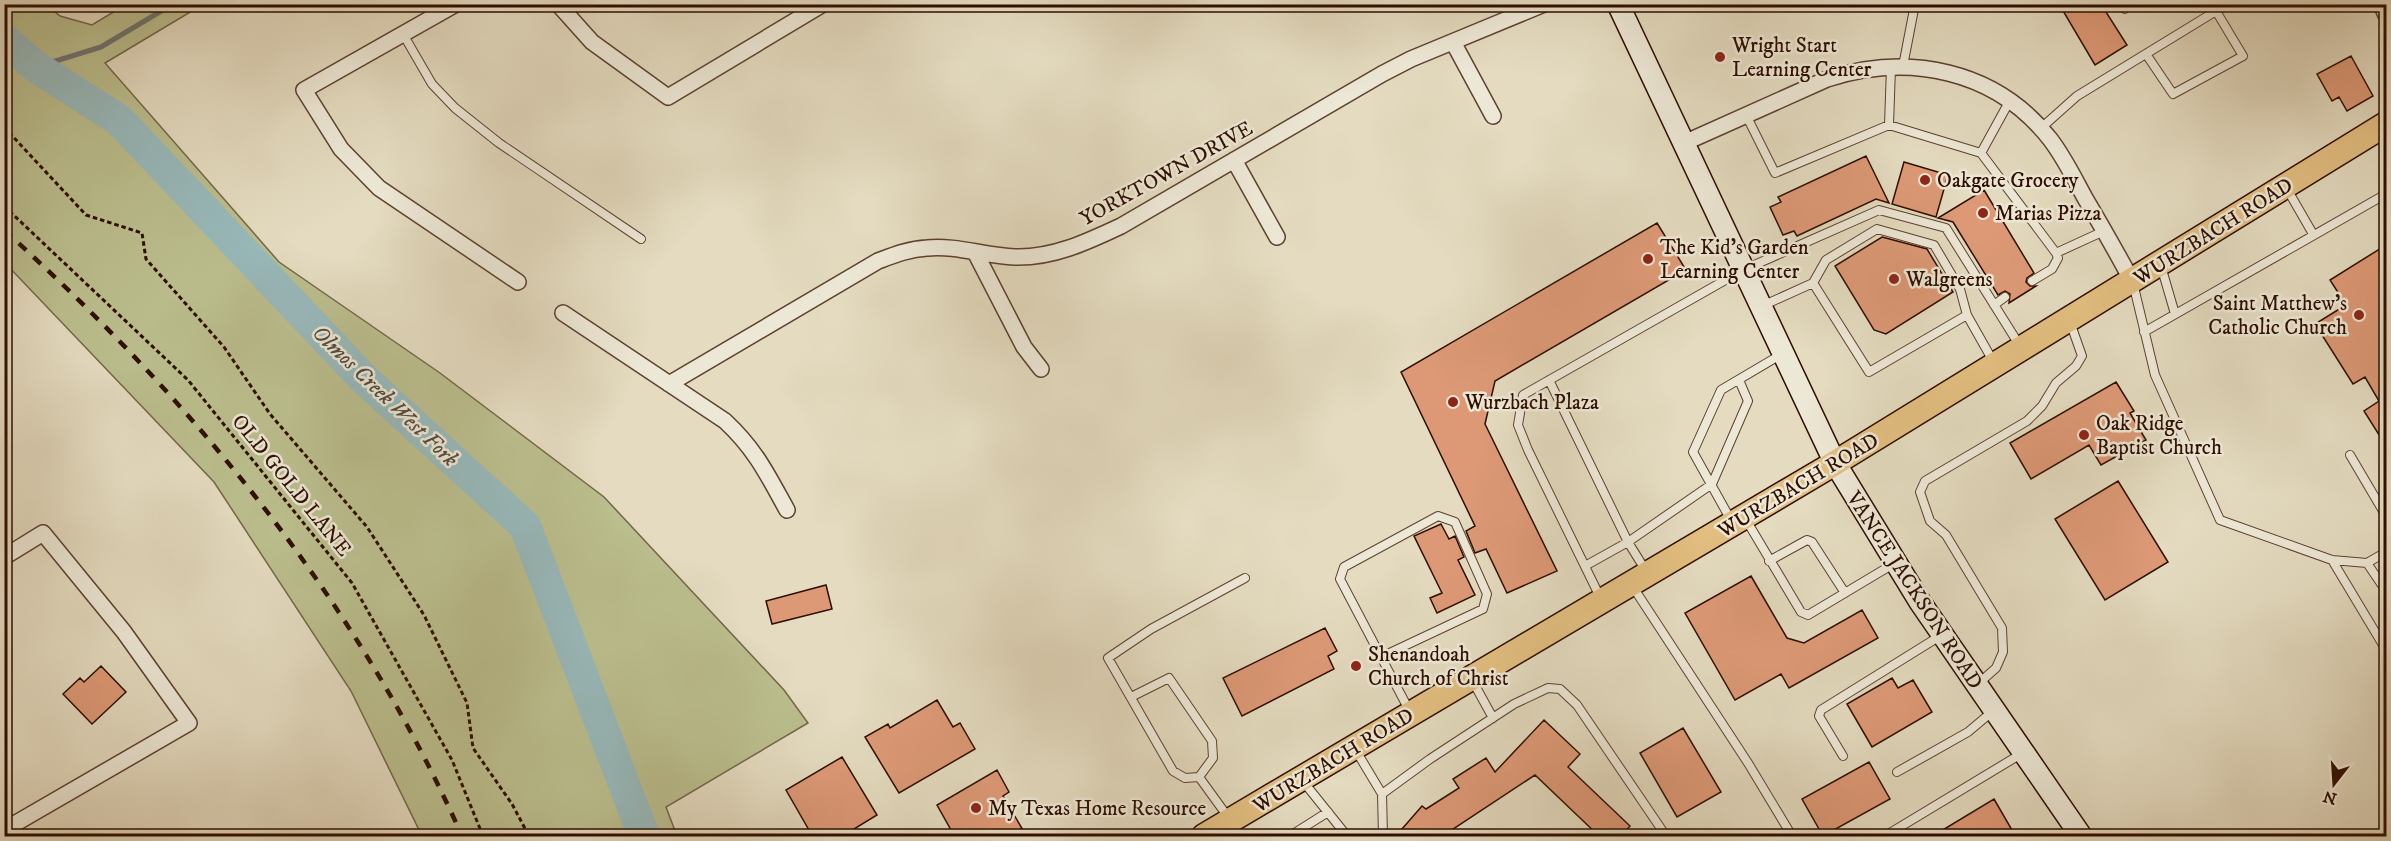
<svg xmlns="http://www.w3.org/2000/svg" width="2391" height="841" font-family="'IM FELL DW Pica',serif">
<style>
.green{fill:#bbbe8e;stroke:#746647;stroke-width:1.5}
.lines{fill:none;stroke-linecap:round;stroke-linejoin:round}
.stream{stroke:#6e7570;stroke-width:5}
.river{stroke:#98b9bb;stroke-width:32}
.building{fill:#dd9976;stroke:#2e0e00;stroke-width:1.5}
.service-casing{stroke:#5c4130;stroke-width:10}
.minor-casing{stroke:#5c4130;stroke-width:18}
.secondary-casing{stroke:#2e0e00;stroke-width:24}
.primary-casing{stroke:#2e0e00;stroke-width:27}
.path{stroke:#2e0e00;stroke-width:3;stroke-dasharray:4.5 3;stroke-linecap:butt}
.service{stroke:#ede8d6;stroke-width:8}
.minor{stroke:#ede8d6;stroke-width:15}
.secondary{stroke:#ede8d6;stroke-width:21}
.primary{stroke:#e2be80;stroke-width:24}
.rail{stroke:#2e0e00;stroke-width:4.5;stroke-dasharray:10 10;stroke-linecap:butt}
.poi-dot{fill:#8f2418;stroke:#ede8d6;stroke-width:2}
.labels{text-anchor:middle;stroke-width:5;stroke-linejoin:round;paint-order:stroke}
.poi-label{font-size:21px;fill:#2e0e00;stroke:#ede8d6;text-anchor:start}
.street-label{font-size:21px;fill:#2e0e00;stroke:#ede8d6}
.water-label{font-size:22px;font-style:italic;fill:#534a41;stroke:#ede8d6}
</style>
<rect width="100%" height="100%" fill="#e4dbc0"/>
<filter id="stains"><feTurbulence type="fractalNoise" baseFrequency=".00333" numOctaves="4"/><feColorMatrix values="0 0 0 0 .2 0 0 0 0 .09 0 0 0 0 .02 0 0 0 .5 -.17"/></filter>
<radialGradient id="worn" r=".72"><stop offset=".6" stop-color="#630" stop-opacity="0"/><stop offset="1" stop-color="#630" stop-opacity=".3"/></radialGradient>
<path class="green" d="M5 4 47 5 60 16 92 25 125 5H202L105 63 279 262 440 373 604 497 784 690 808 723 666 807 677 836H422L351 691 214 482 5 263Z"/>
<g class="lines">
<path class="stream" d="M36 67 101 47 173 4"/>
<path class="river" d="M4 39 36 67 119 120 364 379 525 526 644 836"/>
</g>
<path class="building" d="M2059 4H2101L2127 45 2095 65Z
M2351 56 2373 96 2347 111 2339 97 2332 101 2317 74Z
M1866 156 1889 203 1876 199 1797 236 1794 231 1783 235 1770 207 1781 202 1778 197Z
M1904 162 1948 175 1936 217 1892 204Z
M1984 190 2034 273 2027 278 2026 282 2030 286H2036L2009 303 2010 294 2005 291 1998 295 1953 222 1938 218Z
M1657 223 1686 270 1495 381 1485 424 1557 571 1507 593 1486 549 1475 553 1466 531 1475 526 1401 372Z
M1882 237 1927 249 1953 292 1886 334 1874 330 1835 266Z
M2386 245V446L2364 411 2379 401 2365 377 2353 384 2315 324 2346 305 2330 280Z
M2116 382 2134 411 2130 413 2146 440 2101 465 2089 445 2031 479 2010 443Z
M2118 481 2168 562 2105 600 2055 519Z
M1441 524 1449 539 1455 536 1464 557 1458 560 1475 595 1437 613 1430 598 1442 593 1414 536Z
M1751 576 1787 638 1804 643 1862 610 1878 638 1789 688 1781 674 1735 700 1685 613Z
M826 585 832 609 772 624 766 601Z
M1325 628 1337 651 1328 656 1334 669 1242 716 1223 678Z
M101 666 126 692 92 724 63 694 80 678 84 682Z
M1892 678 1898 688 1913 680 1932 712 1872 747 1847 704Z
M937 700 953 727 960 723 975 749 899 793 865 737 888 724 890 728Z
M1544 720 1580 754 1568 767 1630 826 1620 837H1600L1535 775 1450 831 1457 837H1395L1422 806 1426 809 1459 788 1453 779 1486 758 1495 772Z
M1683 728 1721 792 1677 817 1640 753Z
M842 757 877 815 841 837H813L786 790Z
M1869 762 1890 799 1823 836 1802 799Z
M997 770 1009 792 1003 796 1027 837H955L937 805Z
M1994 799 2016 837H1931Z"/>
<g class="lines">
<defs>
<path id="service" d="M2125 9 2131 4
M403 34 432 84 455 108 499 143 641 239
M2146 54 2173 94 2243 56 2216 11
M1903 66 1915 4
M1746 115 1775 173 1889 125 1981 153 2056 253 2104 231
M1889 125 1891 67
M2040 129 2077 96 2216 11 2212 4
M1981 153 2009 102
M2287 189 2313 234
M2161 266 2175 314
M2032 281 2052 269 2058 258 2056 253
M1813 283 1826 260 1877 229 1934 245 1960 289 1967 315
M2133 283 2155 375 2220 520 2332 560 2367 563 2386 552
M1994 305 2005 297
M1762 306 1813 283 1869 372 1967 315 1993 361
M2144 332 2386 194
M1549 380 1628 542 1646 571
M2350 455 2386 516
M1745 518 1801 612 1808 615 1895 563
M1732 522 1693 452 1721 390 1782 354
M2332 560 2386 650
M1769 561 1807 540 1812 542 1845 593
M2367 563 2386 591
M1585 566 1628 542 1712 484 1748 401 1739 380
M1633 587 1748 763 1792 836
M1600 597 1528 450 1518 425 1523 395 1743 270 1879 210 1946 228 2020 346
M1381 657 1483 609 1487 594 1455 522 1438 516 1344 567 1340 579 1409 710
M1472 680 1493 718
M1979 683 1996 668 2003 652 2002 628 1946 535 1930 521 1920 492 1925 481 2027 421 2042 406 2056 383 2076 366 2082 356 2070 322
M1131 697 1169 678 1212 741 1213 758 1199 777
M1355 749 1382 794 1383 836
M1843 756 1819 716 1821 710 1940 636
M1897 772 1968 732 1993 711
M1302 780 1347 836
M1382 794 1430 759 1514 704 1548 688 1560 689 1577 705 1666 836
M1228 817 1199 777 1185 778 1173 771 1108 658 1151 629 1245 578
M1290 836 1328 812
M1885 836 2021 754"/>
<path id="minor" d="M456 4 304 90 341 149 379 188 518 282
M558 4 592 42 668 97 823 4
M2381 4 2386 15
M1453 42 1493 116
M1684 143 1827 79C1908 53 1995 69 2050 139 2064 157 2074 178 2085 198 2101 225 2117 253 2132 281
M1234 160 1277 237
M975 252 1024 347 1041 369
M563 313 725 421C756 450 767 474 787 510
M669 384 878 261C894 255 909 249 927 248 956 245 985 256 1015 257 1053 258 1087 242 1121 226L1382 74 1411 59 1544 4
M4 557 43 533 124 632 189 723 4 830"/>
<path id="secondary" d="M1618 4 1835 463 1920 602 2081 836"/>
<path id="primary" d="M1204 836 1835 463 2386 124"/>
</defs>
<use href="#service" class="service-casing"/>
<use href="#minor" class="minor-casing"/>
<use href="#secondary" class="secondary-casing"/>
<use href="#primary" class="primary-casing"/>
<path class="path" d="M4 127 86 215 142 233 146 259 224 347 270 414 367 527 424 615 467 703 473 748 512 804 529 836
M4 206 188 380 352 583 452 760 483 836"/>
<use href="#service" class="service"/>
<use href="#minor" class="minor"/>
<use href="#secondary" class="secondary"/>
<use href="#primary" class="primary"/>
<path class="rail" d="M4 230C194 401 358 602 462 836"/>
</g>
<g class="poi-dot">
<circle cx="1720" cy="57" r="6"/>
<circle cx="1925" cy="180" r="6"/>
<circle cx="1983" cy="213" r="6"/>
<circle cx="1648" cy="259" r="6"/>
<circle cx="1894" cy="279" r="6"/>
<circle cx="2359" cy="315" r="6"/>
<circle cx="1453" cy="402" r="6"/>
<circle cx="2084" cy="435" r="6"/>
<circle cx="1356" cy="666" r="6"/>
<circle cx="976" cy="808" r="6"/>
</g>
<g class="labels">
<g class="poi-label">
<text x="1732" y="52">Wright Start<tspan x="1732" dy="24">Learning Center</tspan></text>
<text x="1937" y="187">Oakgate Grocery</text>
<text x="1995" y="220">Marias Pizza</text>
<text x="1660" y="254">The Kid's Garden<tspan x="1660" dy="24">Learning Center</tspan></text>
<text x="1906" y="286">Walgreens</text>
<text x="2347" y="310" text-anchor="end">Saint Matthew's<tspan x="2347" dy="24">Catholic Church</tspan></text>
<text x="1465" y="409">Wurzbach Plaza</text>
<text x="2096" y="430">Oak Ridge<tspan x="2096" dy="24">Baptist Church</tspan></text>
<text x="1368" y="661">Shenandoah<tspan x="1368" dy="24">Church of Christ</tspan></text>
<text x="988" y="815">My Texas Home Resource</text>
</g>
<g class="street-label">
<text transform="translate(1166 173) rotate(-29)" y="7">YORKTOWN DRIVE</text>
<text transform="translate(2213 231) rotate(-32)" y="7">WURZBACH ROAD</text>
<text transform="translate(292 485) rotate(51)" y="7">OLD GOLD LANE</text>
<text transform="translate(1798 485) rotate(-31)" y="7">WURZBACH ROAD</text>
<text transform="translate(1915 590) rotate(57)" y="7">VANCE JACKSON ROAD</text>
<text transform="translate(1333 760) rotate(-31)" y="7">WURZBACH ROAD</text>
</g>
<g class="water-label">
<text transform="translate(386 395) rotate(44)" y="8">Olmos Creek West Fork</text>
</g>
</g>
<rect width="2391" height="841" fill="none" stroke="#e4dbc0" stroke-width="24"/>
<rect x="6" y="6" width="2379" height="829" fill="none" stroke="#2e0e00" stroke-width="3"/>
<rect x="12" y="12" width="2367" height="817" fill="none" stroke="#2e0e00" stroke-width="1.5"/>
<g transform="translate(2334 784) rotate(197)" stroke="#ede8d6" stroke-width="4.5" paint-order="stroke">
<path d="M0-4.5L10 22L0 15L-10 22Z" fill="#2e0e00"/>
<text y="-9" font-size="16" font-weight="bold" text-anchor="middle" fill="#2e0e00">N</text>
</g>
<rect width="100%" height="100%" filter="url(#stains)"/>
<rect width="100%" height="100%" fill="url(#worn)"/>
</svg>
